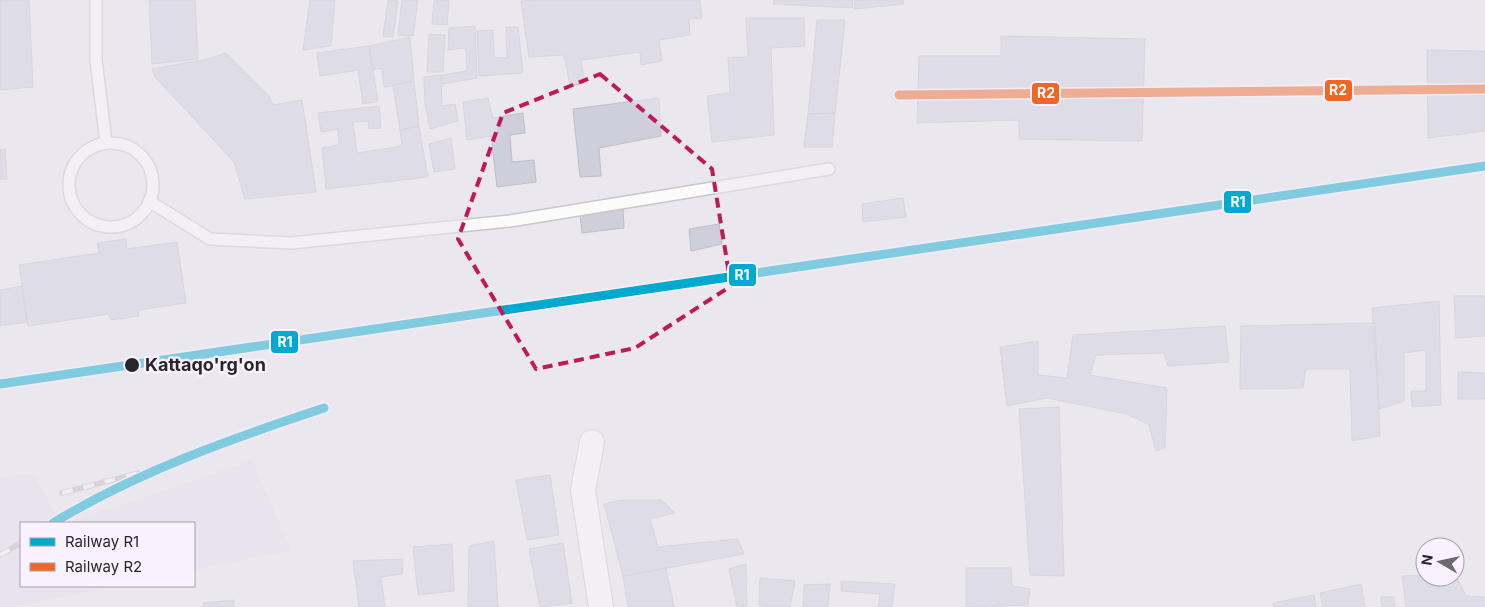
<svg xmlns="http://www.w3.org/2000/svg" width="1485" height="607" font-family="Inter,sans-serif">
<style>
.built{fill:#e6ddeb}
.building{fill:#cfcfdc;stroke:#c0bec4}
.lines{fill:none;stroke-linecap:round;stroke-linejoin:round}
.lane-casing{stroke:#c9c5cb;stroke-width:14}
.street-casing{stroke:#c9c5cb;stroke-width:26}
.lane{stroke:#fcfbfc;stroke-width:11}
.street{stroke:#fcfbfc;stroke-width:24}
.rail-casing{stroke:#bdbcbe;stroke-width:5.5}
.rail{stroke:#f9f1fe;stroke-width:4;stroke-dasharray:11;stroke-linecap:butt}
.rail-1-casing{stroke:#f9f1fe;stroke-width:12}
.rail-2-casing{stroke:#f9f1fe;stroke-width:12}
.rail-1{stroke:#00a9ce;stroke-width:9}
.rail-2{stroke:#f26522;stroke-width:9}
.marked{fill:none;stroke:#c2185b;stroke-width:4;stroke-dasharray:10 6;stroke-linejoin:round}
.stop-dot{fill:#29262b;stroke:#f9f1fe;stroke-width:2}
.labels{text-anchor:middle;stroke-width:4.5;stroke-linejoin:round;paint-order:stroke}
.stop-label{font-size:18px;font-weight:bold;fill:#29262b;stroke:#f9f1fe;text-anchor:start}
.line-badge{stroke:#f9f1fe;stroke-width:2}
.badge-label{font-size:14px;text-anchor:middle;font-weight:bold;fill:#fff}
</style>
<rect width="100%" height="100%" fill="#ebe7ee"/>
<path class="built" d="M252 460 291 550 194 570V523H70Z
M33 473 61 523H21V586H117L12 607H0V478Z"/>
<path class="building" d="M0 0H29L33 87 0 90Z
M149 0H195L198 59 152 64Z
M310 0H335L331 46 303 50Z
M388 0 398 1 393 37 383 36Z
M402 0H418L413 36 398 35Z
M434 0H449L447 25 432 24Z
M531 0H700L702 18 689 19 690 35 659 40 662 61 641 65 640 52 581 60 584 83 570 86 564 55 529 57 521 1Z
M774 0H853L852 8 773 4Z
M855 0H903L904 4 854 9Z
M746 18H804L805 46 771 48 774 135 712 142 707 96 730 93 728 58 748 57Z
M817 20H845L835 113 808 114Z
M475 26 477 78 442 84 441 75 467 71 466 48 448 50 449 28Z
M506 27H518L523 73 479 76 477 31 493 30 494 57 507 58Z
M429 34 445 35 443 72H427Z
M1001 36 1145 39 1142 141 1019 139V120L917 123 919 56H1001Z
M410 37 414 81 384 87 382 68 373 70 369 46Z
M369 46 378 101 363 104 358 70 320 76 317 53Z
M1427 50 1485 51V131L1428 138Z
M226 53 269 96 273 105 302 100 316 192 245 199 234 162 155 77 152 69 208 59Z
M441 75 442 106 455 104 458 121 430 129 425 103 424 77Z
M414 81 419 126 400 130 393 85Z
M488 98 493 118 523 113 525 133 510 135 512 162 534 160 536 182 497 187 491 136 467 140 463 102Z
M659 98 661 136 599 148 601 176 580 177 573 109Z
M379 106 381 128 369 129 368 121 353 122 357 153 402 146 400 130 419 126 428 177 326 189 322 148 339 145 338 129 321 132 318 113Z
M835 113 832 147H804L808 114Z
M451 138 455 169 434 172 429 144Z
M5 149 7 179H0V150Z
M903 198 906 217 863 222 862 204Z
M623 208 624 228 582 233 580 214Z
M719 224 722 244 691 251 689 229Z
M126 239 127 249 177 242 186 303 138 310 139 316 111 320 109 314 28 326 19 265 99 253 97 243Z
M22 286 27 322 0 326V290Z
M1454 296H1485V336L1456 338Z
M1439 301 1441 405 1412 407 1411 391H1426V350L1404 353V401L1379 409 1372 308Z
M1375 323 1380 436 1352 441 1350 369H1306L1303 388 1240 389 1241 326Z
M1225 326 1229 362 1168 366 1164 353 1096 355 1090 375 1167 388 1165 448 1156 451 1149 425 1127 414 1047 398 1007 406 1000 347 1038 341V375L1067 378 1073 335Z
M1458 372 1485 373V399H1458Z
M1059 407 1064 576 1030 575 1019 409Z
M550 475 559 535 527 540 516 480Z
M620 500H662L675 513 650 519 658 547 738 539 744 554 623 576 604 504Z
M494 541 498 607H468L469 546Z
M563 543 572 603 540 607 529 549Z
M452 544 454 591 418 595 413 547Z
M403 559 402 574 381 577 385 607H359L353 561Z
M746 564 747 606 737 607 729 569Z
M666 568 674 607H628L623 576Z
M966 568H1011L1012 586 1030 589 1028 605 966 607Z
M1455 574 1466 596 1485 597V607H1406L1402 576 1425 575V577H1455Z
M760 578 795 581 790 607 759 606Z
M841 581 895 584 892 607H878L880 594 841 591Z
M830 584 828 607H803L804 585Z
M1361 584 1365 607H1323L1320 593Z
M1314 595 1316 607H1274L1273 603Z
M1381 597H1394L1395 607H1382Z
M234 600V607H204L203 603Z"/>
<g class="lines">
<defs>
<path id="lane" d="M96 0V60L106 143
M69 185a42 42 0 1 1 84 0a42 42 0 1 1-84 0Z
M149 201 210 239 291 243 510 221 829 169"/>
<path id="street" d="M592 442 583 490 601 607"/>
</defs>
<use href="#lane" class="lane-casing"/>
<use href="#street" class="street-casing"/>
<use href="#lane" class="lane"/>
<use href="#street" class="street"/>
<defs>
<path id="rail" d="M899 95 1427 91
M62 493 139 473
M53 523C137 472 230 439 324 408
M0 555 21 543"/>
</defs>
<use href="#rail" class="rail-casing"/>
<use href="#rail" class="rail"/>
<defs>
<path id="rail-1" d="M0 384 1485 166
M53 523C137 472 230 439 324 408"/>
<path id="rail-2" d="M899 95 1485 89"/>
</defs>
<use href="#rail-1" class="rail-1-casing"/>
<use href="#rail-2" class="rail-2-casing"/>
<use href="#rail-1" class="rail-1"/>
<use href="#rail-2" class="rail-2"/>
</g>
<path d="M0 0H1485V607H0ZM600 74 712 169 731 286 635 348 536 369 458 239 503 113Z" fill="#ebe7ee" fill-opacity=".55" fill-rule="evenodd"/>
<path class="marked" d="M600 74 712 169 731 286 635 348 536 369 458 239 503 113Z"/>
<circle class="stop-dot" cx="132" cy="365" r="8"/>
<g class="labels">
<g class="stop-label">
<text x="145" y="371">Kattaqo'rg'on</text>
</g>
</g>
<g class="line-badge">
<rect x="1324" y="79" width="29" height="23" rx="5" fill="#f26522"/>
<rect x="1031" y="82" width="29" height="23" rx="5" fill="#f26522"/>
<rect x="1223" y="190" width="29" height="24" rx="5" fill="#00a9ce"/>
<rect x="728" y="263" width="29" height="24" rx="5" fill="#00a9ce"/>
<rect x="270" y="330" width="29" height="24" rx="5" fill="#00a9ce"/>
</g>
<g class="badge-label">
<text x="1338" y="95">R2</text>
<text x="1046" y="98">R2</text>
<text x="1238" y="207">R1</text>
<text x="742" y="280">R1</text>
<text x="285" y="347">R1</text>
</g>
<rect x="20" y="522" width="175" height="65" fill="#f9f1fe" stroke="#a6a0aa"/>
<rect x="30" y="538" width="25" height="8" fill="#00a9ce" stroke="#a6a0aa"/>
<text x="65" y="547" font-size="15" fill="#29262b">Railway R1</text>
<rect x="30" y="563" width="25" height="8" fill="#f26522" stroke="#a6a0aa"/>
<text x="65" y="572" font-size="15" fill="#29262b">Railway R2</text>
<g transform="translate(1440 562) rotate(279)"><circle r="24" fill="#f9f1fe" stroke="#a6a0aa"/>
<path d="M0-4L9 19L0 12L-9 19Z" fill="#6d6a6f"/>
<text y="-8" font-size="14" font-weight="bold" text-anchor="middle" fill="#29262b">N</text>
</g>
</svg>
